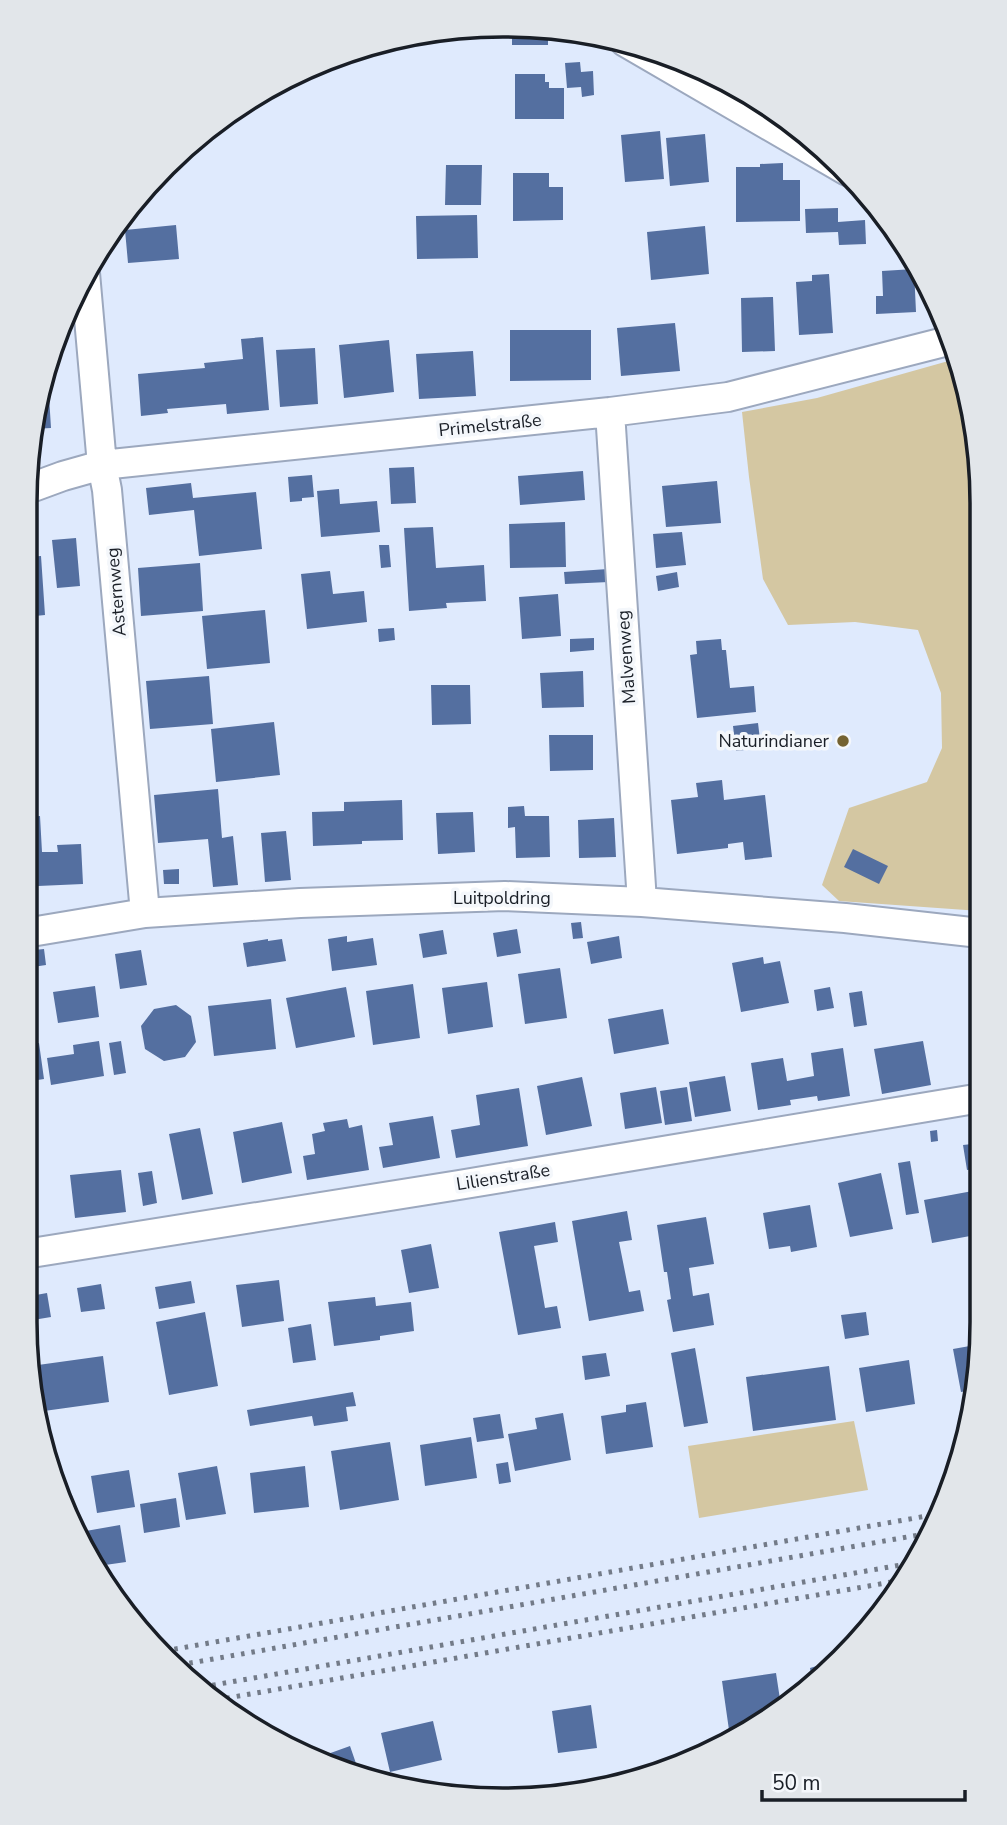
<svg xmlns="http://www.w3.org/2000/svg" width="1007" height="1825" font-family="'Nunito Sans',sans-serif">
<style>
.green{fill:#d4c7a2}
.building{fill:#546fa0}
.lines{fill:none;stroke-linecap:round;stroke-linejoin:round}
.minor-casing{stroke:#9ca8be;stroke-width:32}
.minor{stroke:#fff;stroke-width:28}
.rail{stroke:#737b88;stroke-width:5;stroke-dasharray:3.5 7;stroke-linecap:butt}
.poi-dot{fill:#746231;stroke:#f4f7fb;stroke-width:2.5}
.labels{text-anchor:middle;stroke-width:7;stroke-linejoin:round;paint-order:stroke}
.street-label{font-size:18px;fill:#191e26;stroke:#f4f7fb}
.poi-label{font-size:18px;fill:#191e26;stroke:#f4f7fb;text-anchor:end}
.rim{fill:none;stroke:#191e26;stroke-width:3.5}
</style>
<rect width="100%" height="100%" fill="#dfeafd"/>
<path class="green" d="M959 358 978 441 980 911 839 901 822 885 849 808 927 782 942 748 941 693 918 630 855 622 788 625 763 579 749 477 742 412 817 398Z
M854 1421 868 1490 699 1518 688 1446Z"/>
<path class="building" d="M473 26H485V31L453 30Z
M512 27 548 28V45H512Z
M580 62 581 72 593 71 594 95 582 97 581 87 567 88 565 63Z
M515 74H545V82H549V88H564V119H515Z
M660 131 664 179 625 182 621 135Z
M705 134 709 182 670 186 666 138Z
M783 163V180H800V221L736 222V167H760V164Z
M446 165H482L481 205H445Z
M513 173H549V187H563V220L513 221Z
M838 208V222L865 220 866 244 839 245 838 232 806 233 805 209Z
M477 215 478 258 417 259 416 216Z
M176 225 179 259 128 263 125 230Z
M705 226 709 274 651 280 647 232Z
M914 269 916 312 876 314V296H883L882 271Z
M829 274 833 333 799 335 796 282 812 281V275Z
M773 297 775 351 742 352 741 298Z
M675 323 680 371 621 376 617 328Z
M510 330H591V380L510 381Z
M263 337 269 410 227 414 226 404 167 409 168 413 141 416 138 374 205 368 204 363 243 359 241 339Z
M389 340 394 392 344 398 339 345Z
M315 348 318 404 280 407 276 350Z
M473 351 476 396 419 399 416 354Z
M48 380 51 428 33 429 41 381Z
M414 467 416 503 391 504 389 468Z
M583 471 585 500 520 505 518 476Z
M312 475 314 497 302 498V501L290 502 288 477Z
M717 481 721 523 666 527 662 486Z
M191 483 193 498 256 492 262 549 199 556 194 510 149 515 146 488Z
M339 489 340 504 377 501 380 532 321 537 317 491Z
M565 522 566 567 510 568 509 524Z
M433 527 436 568 484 565 486 601 446 603 447 608 409 611 404 528Z
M682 532 686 565 656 568 653 534Z
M76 538 80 586 57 588 52 540Z
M379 545H389L391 567 381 568Z
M41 556 45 615 25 617V557Z
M200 563 203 611 141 616 138 568Z
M608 569 609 582 565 584 564 572Z
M330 571 333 594 364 591 367 622 307 629 301 574Z
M677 572 679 587 658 591 656 576Z
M558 594 561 636 522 639 519 597Z
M265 610 270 663 207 669 202 616Z
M394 628 395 640 379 642 378 629Z
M594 638V650L570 652V639Z
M721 639 722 650H726L730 688 754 686 756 712 697 718 690 655 697 654 696 641Z
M583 671 584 707 542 708 540 673Z
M209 676 213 724 150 729 146 681Z
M431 685H470L471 724 432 725Z
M274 722 280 775 216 782 211 729Z
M758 723 761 748 736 751 733 726Z
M549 735H593V770L550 771Z
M722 780 724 800 765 795 772 857 745 860 743 842 728 844V848L677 854 671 800 698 797 696 783Z
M218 789 222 838 233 836 238 885 213 887 208 839 158 843 154 795Z
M402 800 403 840 362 841V844L313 846 312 812 344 811V802Z
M524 806 525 816H549L550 857 516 858 515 827 508 828V807Z
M473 812 475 852 438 854 436 813Z
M40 816 42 852H58L57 845 81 844 83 884 38 886 35 878 25 879V817Z
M614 818 616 857 579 858 578 820Z
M286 831 291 880 265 882 261 833Z
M853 849 888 866 879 884 844 867Z
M179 869V884H164L163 870Z
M581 922 583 938 573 939 571 923Z
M517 929 521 953 497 957 493 933Z
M443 930 447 954 423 958 419 934Z
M347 936V942L373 938 377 965 332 971 328 939Z
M619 936 622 958 591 964 587 942Z
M268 939V941L282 939 286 961 247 967 243 943Z
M44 949 46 965 26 968 25 951Z
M141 950 147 985 120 989 115 954Z
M763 957 764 964 780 961 789 1003 741 1012 732 963Z
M560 968 567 1018 525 1024 518 974Z
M487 982 493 1027 448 1034 442 988Z
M413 984 420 1038 373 1045 366 991Z
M95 986 99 1017 58 1023 53 992Z
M346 987 355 1037 296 1048 286 998Z
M830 987 834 1008 817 1011 814 990Z
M862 991 867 1025 854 1027 849 993Z
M271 999 276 1049 214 1056 208 1006Z
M176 1005 191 1016 196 1042 185 1057 164 1061 145 1049 141 1026 154 1009Z
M663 1009 669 1044 614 1054 608 1019Z
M980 1024 981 1073H979L972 1025Z
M99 1041 104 1076 51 1085 47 1058 74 1054 73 1045Z
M121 1041 126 1073 114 1075 109 1043Z
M923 1041 931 1085 882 1094 874 1049Z
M39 1043 44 1079 25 1082V1045Z
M843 1048 850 1096 818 1101 817 1096 790 1100 791 1105 758 1110 751 1063 783 1058 787 1081 814 1076 811 1053Z
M725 1076 731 1111 695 1117 689 1082Z
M582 1077 592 1126 546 1135 537 1086Z
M656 1087 662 1123 625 1129 620 1093Z
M687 1087 692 1121 665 1125 660 1091Z
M519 1088 528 1146 456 1158 451 1130 480 1125 476 1095Z
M433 1116 440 1158 383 1168 379 1147 393 1145 389 1123Z
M347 1119 349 1128 362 1125 369 1170 307 1180 303 1156 315 1154 312 1134 325 1131 323 1123Z
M282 1122 292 1173 242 1183 233 1132Z
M200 1128 213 1194 182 1200 169 1134Z
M937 1130 938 1141 931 1142 930 1131Z
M981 1143V1168L967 1170 963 1145Z
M910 1161 919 1213 906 1215 898 1163Z
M121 1170 126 1212 75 1218 70 1175Z
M152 1171 157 1203 143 1206 138 1173Z
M881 1173 893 1229 850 1237 838 1183Z
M978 1190 981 1207V1234L932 1243 924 1200Z
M810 1205 817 1247 791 1252 790 1246 769 1249 763 1213Z
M627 1211 632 1240 619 1242 629 1292 640 1290 644 1311 589 1321 572 1221Z
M706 1217 714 1264 689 1268 693 1296 709 1293 714 1325 673 1332 667 1300 671 1299 667 1272H664L657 1225Z
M555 1222 558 1242 534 1246 545 1308 557 1306 561 1328 518 1335 499 1232Z
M431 1244 439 1288 409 1293 401 1250Z
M279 1280 284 1321 242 1327 236 1285Z
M191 1281 195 1303 159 1309 155 1287Z
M101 1284 105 1309 81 1312 77 1288Z
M47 1293 51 1317 27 1321 25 1297Z
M375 1297 376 1306 411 1302 414 1331 380 1336V1340L334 1346 328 1302Z
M205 1312 218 1386 169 1395 156 1322Z
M866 1312 869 1335 845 1339 841 1315Z
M311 1324 316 1360 293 1363 288 1328Z
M981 1344 975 1390 961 1392 953 1349Z
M695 1348 708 1423 684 1427 671 1353Z
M606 1353 610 1376 585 1380 582 1356Z
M103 1356 109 1402 44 1411 38 1365Z
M909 1360 915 1404 866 1412 859 1368Z
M829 1366 836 1420 753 1431 746 1377Z
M353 1392 356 1406 346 1407 348 1421 314 1426 312 1416 250 1426 247 1410Z
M646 1402 653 1447 606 1454 601 1416 626 1412V1405Z
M563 1413 571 1460 515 1471 508 1434 537 1429 535 1418Z
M500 1414 504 1438 477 1442 473 1418Z
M471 1437 477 1478 425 1486 420 1445Z
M390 1442 399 1500 340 1510 331 1451Z
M508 1462 511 1482 499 1484 496 1464Z
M217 1466 226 1514 186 1520 178 1473Z
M305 1466 309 1507 254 1513 250 1473Z
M129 1470 135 1507 97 1513 91 1476Z
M176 1498 180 1527 144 1533 140 1504Z
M120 1525 126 1562 98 1566 80 1532Z
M837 1660 819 1682 813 1686 810 1668Z
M776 1673 781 1706 747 1727 729 1730 722 1681Z
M591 1705 597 1748 558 1753 552 1711Z
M433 1721 442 1760 390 1772 381 1733Z
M350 1746 360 1775 319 1757 325 1755Z"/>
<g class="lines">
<defs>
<path id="minor" d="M625 42 847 171
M85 273 102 465 107 490 145 913
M610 412 642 902
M25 490 63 476 102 465 610 412 728 397 952 340
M25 933 145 913 300 903 505 896 642 902 845 918 980 933
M25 1254 459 1185 981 1098"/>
</defs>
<use href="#minor" class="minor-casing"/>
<use href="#minor" class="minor"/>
<path class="rail" d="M164 1651 938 1514
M179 1665 930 1533
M202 1687 918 1562
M216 1700 903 1580"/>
</g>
<circle class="poi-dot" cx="843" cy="741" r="7"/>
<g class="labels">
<g class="street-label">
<text transform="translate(490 425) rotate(-6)" y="6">Primelstraße</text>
<text transform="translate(116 592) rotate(-95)" y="6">Asternweg</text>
<text transform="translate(626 657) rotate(-94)" y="6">Malvenweg</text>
<text x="502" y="904">Luitpoldring</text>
<text transform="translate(503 1177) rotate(-9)" y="6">Lilienstraße</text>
</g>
<g class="poi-label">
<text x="829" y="747">Naturindianer</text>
</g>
</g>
<path d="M0 0H1007V1825H0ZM503 37H504A466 466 0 0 1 970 503V1322A466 466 0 0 1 504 1788H503A466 466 0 0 1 37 1322V503A466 466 0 0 1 503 37Z" fill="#e2e6ea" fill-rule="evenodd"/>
<path class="rim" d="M503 37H504A466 466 0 0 1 970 503V1322A466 466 0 0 1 504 1788H503A466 466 0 0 1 37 1322V503A466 466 0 0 1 503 37Z"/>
<path d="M762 1790v10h203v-10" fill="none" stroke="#191e26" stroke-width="3.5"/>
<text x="772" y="1790" font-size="21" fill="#191e26" stroke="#f4f7fb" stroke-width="5" paint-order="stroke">50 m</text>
</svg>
